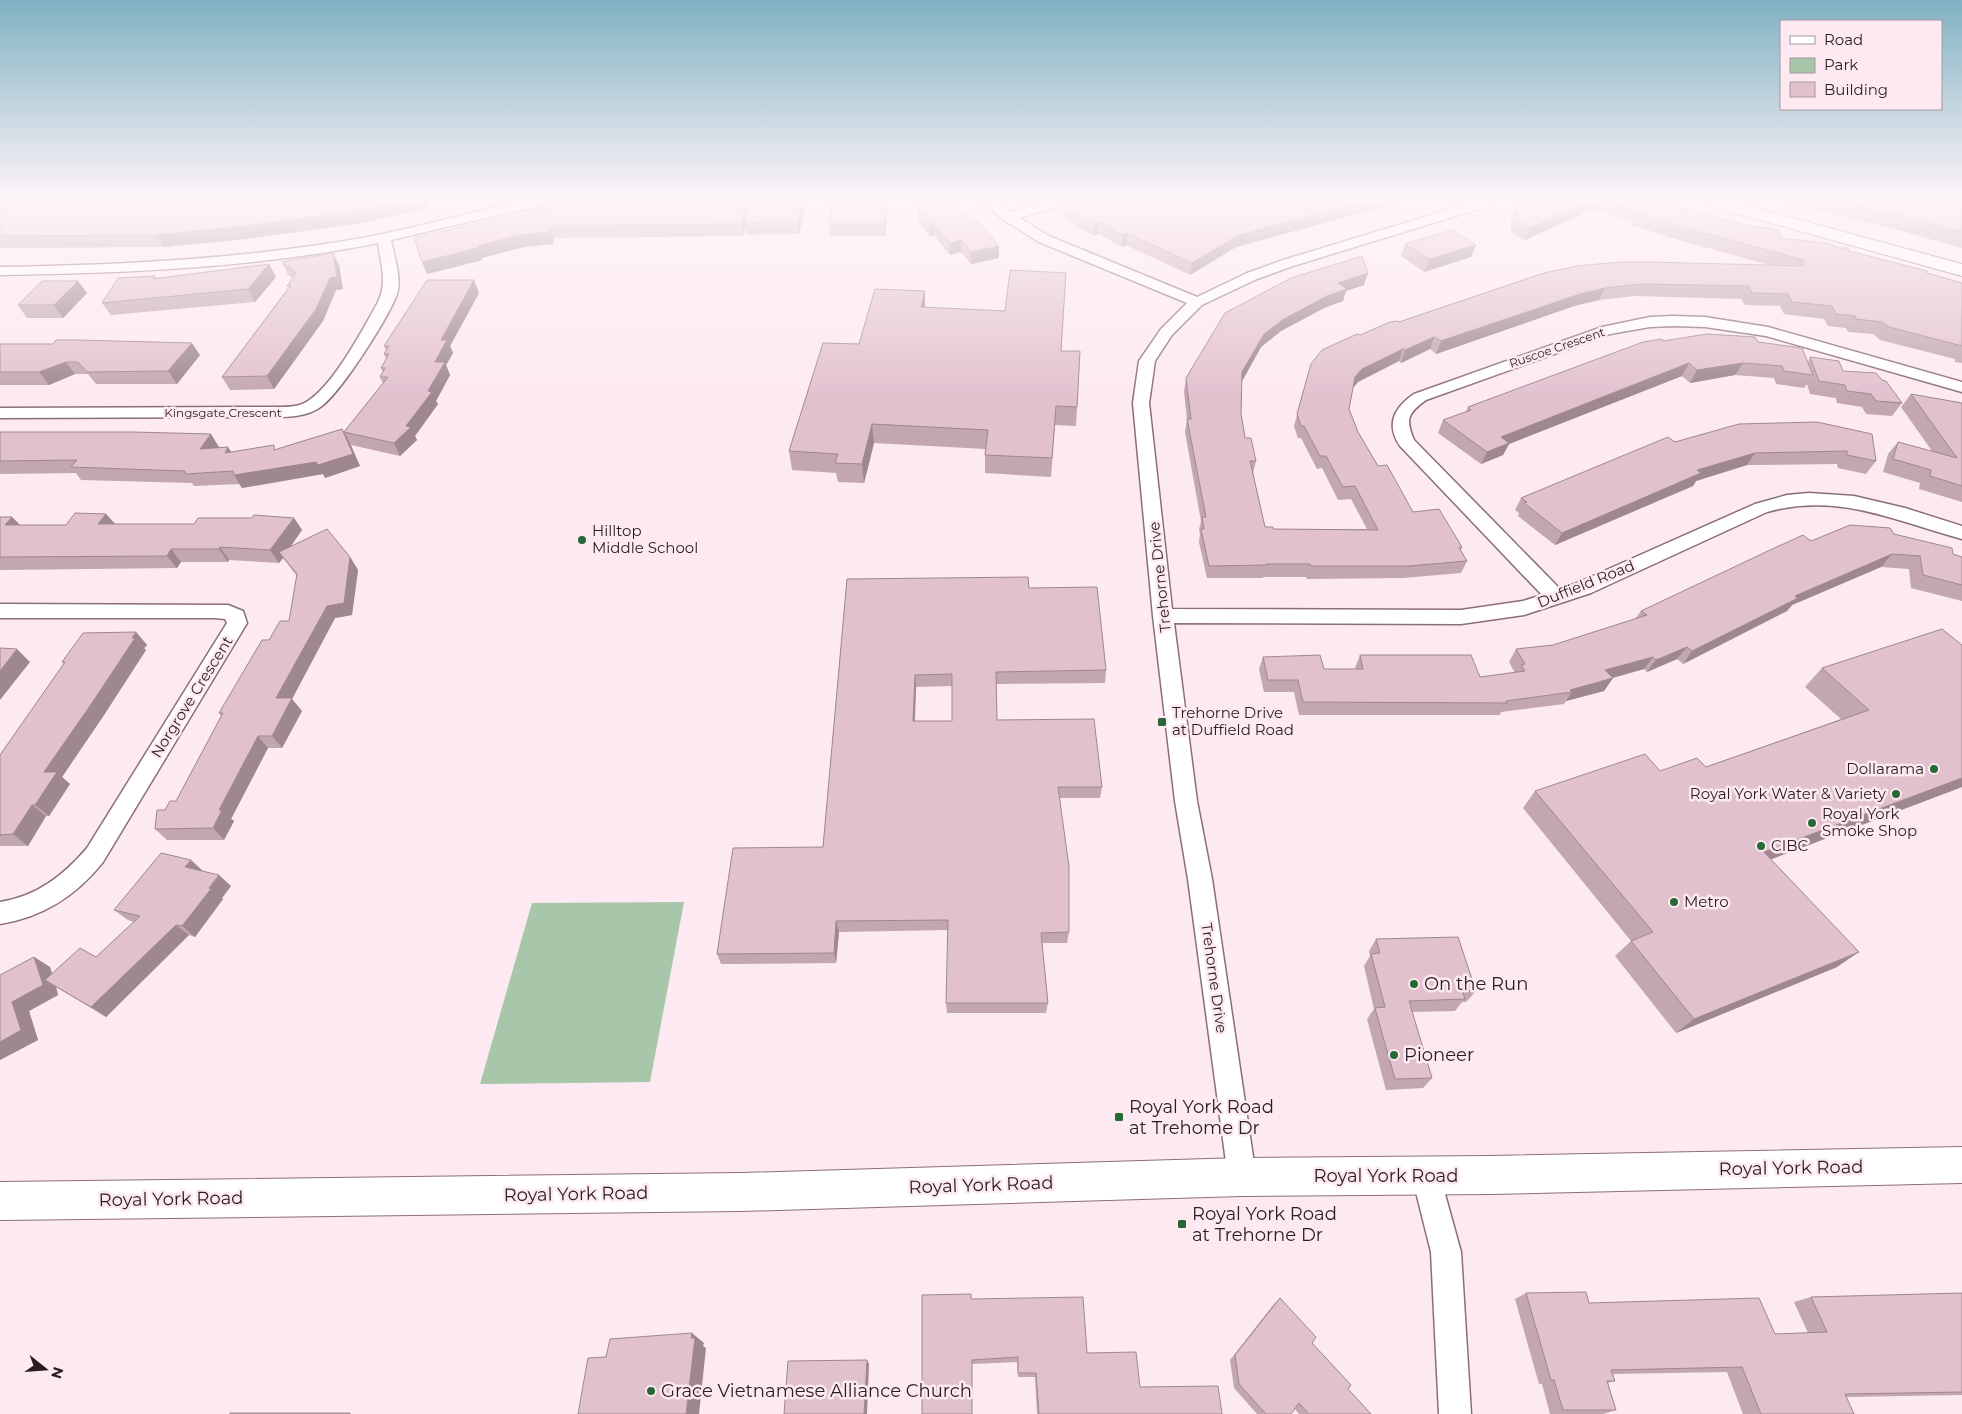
<svg xmlns="http://www.w3.org/2000/svg" width="1962" height="1414" font-family="Montserrat,sans-serif">
<style>
.green{fill:#a7c6aa}
.lines{fill:none;stroke-linecap:round;stroke-linejoin:round}
.minor-casing{stroke:#8c6e7b;stroke-width:3}
.secondary-casing{stroke:#8c6e7b;stroke-width:2}
.minor{fill:#fff;fill-rule:evenodd}
.secondary{fill:#fff;fill-rule:evenodd}
.wall{fill:#c2a6b2;fill-rule:evenodd}
.shaded-wall{fill:#9e8791}
.building{fill:#e2c1cf;stroke:#9e8791;fill-rule:evenodd}
.poi-dot{fill:#266934;stroke:#fde9f1;stroke-width:2}
.labels{text-anchor:middle;stroke-width:5;stroke-linejoin:round;paint-order:stroke}
.far-street-label{font-size:12px;fill:#291d22;stroke:#fde9f1}
.poi-label{font-size:15px;fill:#291d22;stroke:#fde9f1;text-anchor:start}
.street-label{font-size:15px;fill:#291d22;stroke:#fde9f1}
.near-poi-label{font-size:18px;fill:#291d22;stroke:#fde9f1;text-anchor:start}
.near-street-label{font-size:18px;fill:#291d22;stroke:#fde9f1}
</style>
<rect width="100%" height="100%" fill="#fde9f1"/>
<path class="green" d="M684 902 650 1082 480 1084 532 903Z"/>
<g class="lines">
<defs>
<path id="minor" d="M525 201H555L548 205 502 214 391 240C394 256 402 279 397 294 389 317 339 396 319 408 307 416 291 417 278 417L0 418V408L278 407C288 407 299 407 308 401 334 384 362 331 377 304 388 283 381 265 378 243 254 268 126 273 0 275V267C121 265 243 259 362 238 417 228 470 212 525 201Z
M981 201H996L1011 212 1046 201H1065L1064 204 1020 218 1049 236 1197 297 1247 273 1283 260 1477 201H1497L1495 204 1293 266 1257 279 1202 305 1172 335 1155 361 1149 403 1172 609 1461 610 1523 601 1542 595 1400 446C1385 424 1395 407 1414 394L1602 327 1650 317 1673 316 1705 317 1768 327 1962 382V392L1766 336 1705 327 1673 326 1650 327 1610 334 1426 400C1408 413 1405 419 1414 440L1560 589 1577 583 1755 504 1787 495 1809 493 1854 496 1905 508 1962 526V539C1895 521 1838 492 1767 512L1591 593 1524 615 1461 624 1174 623 1197 801 1212 879 1256 1177 1252 1187 1242 1191 1232 1187 1228 1177 1188 879 1175 801 1153 616 1133 403 1139 361 1161 329 1187 303 1039 242 1004 220Z
M0 604 228 605 243 611 247 623 103 862C76 896 43 917 0 924V902C37 896 63 876 87 848L227 623 225 619 215 618H0Z
M1426 1162 1436 1166 1440 1176 1461 1252 1471 1414H1439L1431 1252 1412 1176 1416 1166Z"/>
<path id="secondary" d="M1703 201H1730L1962 264V276L1706 205Z
M1962 1147V1183L1489 1194 1242 1196 742 1211 0 1220V1182L742 1173 1242 1158 1489 1156Z"/>
</defs>
<use href="#minor" class="minor-casing"/>
<use href="#secondary" class="secondary-casing"/>
<use href="#minor" class="minor"/>
<use href="#secondary" class="secondary"/>
</g>
<path class="wall" d="M0 201 428 208 356 224 245 239 164 247 0 248Z
M575 201H676L675 204 747 213 751 201H807L799 234 747 235 746 226 743 236 554 238 553 244 523 247 482 258V260L427 274 422 262 573 205Z
M1079 201H1404L1236 247 1190 275 1126 245 1122 247 1098 234 1094 236 1064 219V207Z
M1540 201H1657L1781 238 1838 248 1962 283V363L1955 362V359L1880 340 1873 334 1848 332 1846 328 1828 326 1824 319 1784 314 1780 306 1745 305 1741 299 1635 296 1599 300 1574 306 1436 354 1430 349 1401 363 1399 361 1358 382 1353 388 1349 409 1358 432 1378 466 1413 512 1462 547 1461 550 1467 561 1461 573 1403 578 1307 579 1306 577H1263V578H1207L1199 542 1200 534 1199 530 1201 521 1185 432 1187 420 1184 391 1186 378 1225 313 1364 285 1346 291 1343 301 1324 308 1281 331 1261 347 1242 381 1241 413 1245 438 1256 461 1253 473 1265 527 1273 529H1367L1351 499 1338 500 1322 468 1317 469 1301 438H1298L1294 426 1311 364 1360 335 1544 273 1769 265 1665 236 1631 225 1632 222 1593 209 1525 240 1511 232V220L1516 208Z
M1779 201H1962V248L1894 229Z
M954 207 972 221 999 246V258L971 264 961 252 950 255 934 235 930 236 919 223V211Z
M887 216 885 236H830L829 224Z
M1405 244 1476 245 1471 257 1424 272 1401 256Z
M282 262 339 265 343 289 336 290 323 321 274 389 230 390 222 377 288 288 293 278 288 275Z
M269 264 276 277 255 302 111 315 102 303 155 276 156 278Z
M78 281 87 293 63 318H27L18 305Z
M479 293 450 346 453 353 446 365 450 375 436 401 438 404 415 436 417 440 400 456 351 445 344 432 383 383 380 377 383 372 381 368 386 359 384 354 386 350 384 346Z
M925 307 1061 351 1077 407 1076 426 1055 425 1051 477 985 473V449L874 443 864 483 838 482 836 473 792 470 789 451 859 344Z
M1663 341 1758 342 1808 362 1810 357 1843 371 1882 380 1902 403 1892 416 1866 414 1862 407 1837 403 1836 398 1810 394 1807 384 1804 388 1776 384 1774 378 1735 375 1690 383 1682 376 1509 444 1503 455 1481 464 1438 433 1443 420 1466 412 1468 407Z
M0 344 200 355 177 384H96L88 374H75L49 385H0Z
M1911 394 1962 403V502L1919 489 1920 483 1883 472 1888 454 1898 442 1932 451 1901 407Z
M1817 422 1876 461 1866 474 1838 468 1837 464 1747 465 1696 481 1693 486 1555 545 1518 516 1519 513 1515 510 1521 498 1675 442Z
M342 429 349 441 360 466 325 478 323 474 242 488 239 484 194 486 192 483 81 480 76 473 0 474V432L219 447V448L228 447 231 452 277 449Z
M106 514 115 524H194L294 518 302 530 291 546 350 557 358 570 352 615 335 618 292 699 302 711 282 748H268L231 819 234 821 224 840H167L155 829 165 810 176 801 221 716 219 713 269 640 289 621 297 576 283 558 279 563 229 560 228 562H181L177 568 0 570V517H12L20 525H66Z
M1894 534 1953 554 1962 557V601L1911 588 1909 569 1881 567 1792 605 1787 611 1683 664 1677 659 1647 672 1644 669 1613 678 1604 691 1566 701 1564 704 1501 712 1500 715H1299L1294 692H1264L1259 669 1263 657 1324 669H1355V668L1360 655 1480 677 1515 673 1509 662 1516 649 1553 645 1635 619 1641 611 1811 541Z
M847 579 1029 588 1106 670 1105 683 996 684 997 720 1102 787 1100 798H1060L1069 932 1067 943H1042L1048 1003 1046 1013H947L946 1003 948 930 839 932 836 963 721 964 717 954 823 847ZM952 686V721H915L916 687Z
M136 632 147 645 144 648 146 650 104 715 62 777 70 784 49 816H46L28 846H0V755L64 664 62 662Z
M1962 645V787L1771 859 1837 967 1676 1033 1615 956 1631 941 1523 808 1535 791 1660 771 1706 767 1841 719 1805 687 1822 668Z
M203 871 231 886 222 898 223 899 195 937 189 935 106 1017 56 987 58 995 29 1011 38 1040 0 1060 34 957 50 967 52 974 96 957 134 922 128 920 114 910Z
M1376 939 1476 991 1466 1002H1462L1455 1011 1412 1012 1432 1078 1423 1088 1386 1090 1367 1019 1374 1009 1364 966 1370 956 1369 951Z
M1526 1293 1775 1334 1808 1333 1794 1302 1811 1297 1962 1293V1395L1846 1397 1854 1414H1743L1727 1372 1613 1374 1615 1381 1608 1383 1616 1410 1603 1414H1550L1542 1384H1539L1515 1299Z
M1280 1298 1312 1343 1348 1389 1371 1414H1299L1295 1409 1291 1414H1257L1234 1388 1230 1360 1274 1304Z
M971 1299 1087 1353 1140 1387 1222 1414H1037L1035 1377H1018L1017 1362 972 1364Z"/>
<path class="shaded-wall" d="M402 201H428V208L356 224 245 239 164 247 156 235Z
M669 201H676L670 216 667 204Z
M802 201H807L799 234 798 222Z
M1365 201H1404L1236 247 1190 275 1192 263 1239 235Z
M1590 201H1596L1593 209 1525 240 1530 228Z
M746 204 748 216 745 223 746 226 743 236 741 224Z
M886 204 887 216 885 236 884 224Z
M1099 222 1098 234 1094 236 1095 224Z
M933 223 934 235 930 236V224Z
M550 226 554 238 553 244 523 247 482 258V260L427 274 422 262Z
M1127 233 1126 245 1122 247 1123 235Z
M961 240V252L950 255V243Z
M1476 245 1471 257 1424 272 1429 259Z
M999 246V258L971 264V252Z
M333 253 339 265 343 289 336 290 323 321 274 389 267 376Z
M269 264 276 277 255 302 248 289Z
M1368 273 1364 285 1346 291 1343 301 1324 308 1281 331 1261 347 1240 385 1242 372 1264 334 1284 319 1338 283Z
M474 280 479 293 450 346 453 353 446 365 450 375 436 401 438 404 415 436 417 440 400 456 394 443 406 426 428 391 441 340Z
M78 281 87 293 63 318 54 305Z
M1605 288 1599 300 1574 306 1436 354 1441 341 1580 294Z
M925 291V309L921 307Z
M1434 337 1430 349 1401 363 1405 350Z
M192 343 200 355 177 384 168 371Z
M1403 349 1399 361 1358 382 1351 390 1355 377 1362 369Z
M66 362 75 374 49 385 39 372Z
M1689 363 1682 376 1509 444 1503 455 1481 464 1487 452 1501 437Z
M1743 363 1735 375 1690 383 1697 370Z
M872 424 874 443 864 483 862 464Z
M342 429 349 441 360 466 325 478 323 474 242 488 234 475Z
M211 434 219 447 209 461 200 449Z
M228 447 236 460 225 453Z
M1755 453 1747 465 1696 481 1693 486 1555 545 1562 533 1697 470Z
M106 514 117 526 98 524Z
M12 517 24 529 5 525Z
M294 518 302 530 283 557 279 552 283 558 279 563 270 550Z
M220 547 229 560 228 562 219 549Z
M171 549 181 562 177 568 167 556Z
M1892 554 1881 567 1792 605 1787 611 1683 664 1692 651 1795 596Z
M350 557 358 570 352 615 335 618 292 699 302 711 282 748 272 736 276 698 327 606Z
M136 632 147 645 144 648 146 650 104 715 62 777 70 784 49 816 35 805 44 772Z
M1687 647 1677 659 1647 672 1656 660Z
M17 649 30 662 0 700V671Z
M1653 657 1644 669 1597 682 1605 670Z
M915 675 916 687 914 733 913 721Z
M1613 678 1604 691 1566 701 1572 692 1570 690Z
M258 736 268 748 231 819 234 821 224 840 213 828 219 810Z
M1962 778V787L1746 869 1764 852Z
M32 805 46 816 28 846 13 834Z
M191 860 203 871 185 867Z
M219 875 231 886 222 898 223 899 195 937 182 926Z
M836 921 839 932 836 963 834 953Z
M176 925 189 935 106 1017 91 1007Z
M1859 952 1837 967 1676 1033 1694 1019Z
M34 957 50 967 56 986 45 980 56 987 58 995 29 1011 38 1040 0 1060V1042L12 1002Z
M692 1333 704 1343 703 1346 706 1348 699 1414H686Z
M867 1360 869 1364 867 1414H864Z"/>
<path class="building" d="M0 201H402L351 212 238 227 156 235 0 236Z
M575 201H669L667 204H746L741 224 550 226 549 232 519 235 477 246 478 248 422 262 414 238 505 217V213L558 207 559 205H573Z
M751 201H802L798 222 745 223Z
M919 201H949L954 207 959 206 972 221 976 220 999 246 971 252 961 240 950 243 933 223 930 224 919 211Z
M1079 201H1365L1239 235 1192 263 1127 233 1123 235 1099 222 1095 224 1064 207Z
M1540 201H1590L1530 228 1516 220V208Z
M1609 201H1657L1740 224 1779 230 1781 238 1831 244 1838 248H1848L1849 251 1927 271V273L1962 283V346L1889 327 1882 322 1856 319 1855 316 1836 314 1832 306 1792 302 1788 294 1752 293 1748 286 1641 284 1605 288 1580 294 1441 341 1434 337 1405 350 1403 349 1362 369 1355 377 1349 409 1358 432 1378 466 1387 465 1413 512 1439 509 1462 547 1459 548 1467 561 1409 566H1311L1310 564H1266V565L1209 566 1201 529H1204L1202 517H1206L1187 419H1191L1186 378 1225 313 1291 278 1362 256 1368 273 1338 283 1347 289 1327 296 1284 319 1264 334 1242 372 1241 413 1245 438H1251L1256 461H1250L1265 527H1273V529L1378 530 1355 486 1343 487 1326 456H1320L1304 426H1301L1297 414 1311 364 1322 350 1357 334 1360 335 1390 322 1397 321 1399 322 1544 273 1577 266 1621 262H1650L1803 266 1804 260 1671 224 1636 213 1638 210Z
M1840 201H1962V232L1902 216Z
M832 204H886L884 224H829Z
M1452 230 1476 245 1429 259 1405 244Z
M333 253 337 277 330 278 316 309 267 376 222 377 291 285 287 286 296 273 282 262Z
M269 264 248 289 102 303 118 278 155 276 153 279Z
M1010 270 1066 273 1061 351H1080L1077 407 1056 406 1052 458 985 455 988 430 872 424 862 464 835 463 838 454 789 451 823 343 859 344 875 289 925 291 921 307 1005 311Z
M427 280H474L441 340H447L435 362H445L428 391 432 392 406 426 411 427 394 443 344 432 388 377H380L385 368H381L389 354H384L389 346H384Z
M42 281H78L54 305H18Z
M1707 334 1755 337 1758 342 1802 348 1813 375 1784 371 1782 366 1743 363 1697 370 1689 363 1501 437 1509 443 1487 452 1443 420 1471 410 1468 407 1643 342 1662 339 1663 341Z
M56 340H77L192 343 168 371 87 372 78 362H66L39 372H0V344H53Z
M1810 357 1839 361 1843 371 1876 373 1882 380 1886 381 1902 403 1876 401 1871 394 1847 391 1845 385 1819 381Z
M1911 394 1962 403V486L1930 476 1931 470 1893 459 1898 442 1957 458Z
M1817 422 1872 434 1876 461 1847 455V451L1755 453 1697 470 1701 473 1562 533 1524 503 1527 502 1521 498 1668 437 1675 442 1739 424Z
M342 429 353 454 318 465 316 462 234 475 233 471 185 474V471L71 467 77 460 0 461V432H133L211 434 200 449 228 447 225 453 274 445V450Z
M75 513 106 514 98 524H194L198 518H252L254 515 294 518 270 550 220 547 219 549H171L167 556 0 557V517H12L5 525H66Z
M1850 525 1890 528 1894 534 1952 548 1953 554 1962 557V585L1923 575 1920 556 1892 554 1795 596 1798 598 1692 651 1687 647 1656 660 1653 657 1605 670 1613 678 1570 690 1572 692 1506 701 1507 703 1303 702 1298 680H1268L1263 657 1320 655 1324 669H1363L1360 655H1471L1480 677 1525 671 1521 665 1525 664 1516 649 1553 645 1647 615 1641 611 1768 551 1803 535 1811 541Z
M327 529 350 557 344 603 327 606 276 698H292L272 736H258L219 810H222L213 828 155 829 157 810H165L170 801H176L223 713H219L262 640H269L280 621H289L297 574 279 552Z
M1028 577 1029 588 1097 587 1106 670 996 672 997 720 1094 719 1102 787H1058L1069 867V932L1041 933 1048 1003H946L948 920 836 921 834 953 717 954 733 848 823 847 847 579ZM952 674V721H913L915 675Z
M1942 629 1962 645V778L1764 852 1859 952 1694 1019 1631 941 1653 932 1535 791 1645 754 1660 771 1697 758 1706 767 1869 710 1822 668Z
M136 632 132 638H135L92 703 44 772H57L35 805H32L13 834 0 835V755L65 662H62L83 633Z
M0 648 17 649 0 671Z
M161 853 191 860 185 867 219 875 209 888 211 889 182 926 176 925 91 1007 45 980 80 948 96 957 140 916 114 910Z
M1458 937 1476 991 1462 990 1465 999 1409 1001 1432 1078 1395 1079 1375 1008 1385 1007 1371 954 1380 953 1376 939Z
M34 957 43 985 12 1002 21 1030 0 1042V975Z
M1586 1292 1589 1303 1759 1298 1775 1334 1827 1332 1811 1297 1962 1293V1392L1845 1394 1854 1414H1761L1742 1367 1611 1370 1615 1381H1607L1616 1410H1563L1554 1380H1551L1526 1293Z
M971 1294V1299L1083 1297 1087 1353 1136 1352 1140 1387 1218 1386 1222 1414H1039L1036 1373H1018V1357L972 1360V1414H922V1295Z
M1280 1298 1316 1337 1312 1343 1351 1385 1348 1389 1371 1414H1309L1299 1403 1291 1414H1266L1239 1384 1235 1355Z
M692 1333 691 1338H695L686 1414H578L588 1358 606 1357 610 1339Z
M867 1360 864 1414H784L788 1361Z
M230 1413H350V1414H230Z"/>
<linearGradient id="sky" x2="0" y2="1"><stop stop-color="#80b1c2"/><stop offset="0.5" stop-color="#fef5f9"/><stop offset="1" stop-color="#fef5f9" stop-opacity="0"/></linearGradient>
<rect width="1962" height="399" fill="url(#sky)"/>
<g class="poi-dot">
<circle cx="582" cy="540" r="5"/>
<rect x="1157" y="717" width="10" height="10" rx="2.5"/>
<circle cx="1934" cy="769" r="5"/>
<circle cx="1896" cy="794" r="5"/>
<circle cx="1812" cy="823" r="5"/>
<circle cx="1761" cy="846" r="5"/>
<circle cx="1674" cy="902" r="5"/>
<circle cx="1414" cy="984" r="5"/>
<circle cx="1394" cy="1055" r="5"/>
<rect x="1114" y="1112" width="10" height="10" rx="2.5"/>
<rect x="1177" y="1219" width="10" height="10" rx="2.5"/>
<circle cx="651" cy="1391" r="5"/>
</g>
<g class="labels">
<g class="far-street-label">
<text transform="translate(1557 348) rotate(-19)" y="4">Ruscoe Crescent</text>
<text x="223" y="417">Kingsgate Crescent</text>
</g>
<g class="poi-label">
<text x="592" y="536">Hilltop<tspan x="592" dy="17">Middle School</tspan></text>
<text x="1172" y="718">Trehorne Drive<tspan x="1172" dy="17">at Duffield Road</tspan></text>
<text x="1924" y="774" text-anchor="end">Dollarama</text>
<text x="1886" y="799" text-anchor="end">Royal York Water &amp; Variety</text>
<text x="1822" y="819">Royal York<tspan x="1822" dy="17">Smoke Shop</tspan></text>
<text x="1771" y="851">CIBC</text>
<text x="1684" y="907">Metro</text>
</g>
<g class="street-label">
<text transform="translate(1160 577) rotate(-96)" y="5">Trehorne Drive</text>
<text transform="translate(1586 584) rotate(-22)" y="5">Duffield Road</text>
<text transform="translate(192 697) rotate(-58)" y="5">Norgrove Crescent</text>
<text transform="translate(1214 978) rotate(82)" y="5">Trehorne Drive</text>
</g>
<g class="near-poi-label">
<text x="1424" y="990">On the Run</text>
<text x="1404" y="1061">Pioneer</text>
<text x="1129" y="1113">Royal York Road<tspan x="1129" dy="21">at Trehome Dr</tspan></text>
<text x="1192" y="1220">Royal York Road<tspan x="1192" dy="21">at Trehorne Dr</tspan></text>
<text x="661" y="1397">Grace Vietnamese Alliance Church</text>
</g>
<g class="near-street-label">
<text transform="translate(1791 1168) rotate(-1)" y="6">Royal York Road</text>
<text x="1386" y="1182">Royal York Road</text>
<text transform="translate(981 1185) rotate(-2)" y="6">Royal York Road</text>
<text transform="translate(576 1194) rotate(-1)" y="6">Royal York Road</text>
<text transform="translate(171 1199) rotate(-1)" y="6">Royal York Road</text>
</g>
</g>
<rect x="1780" y="20" width="162" height="90" fill="#fde9f1" stroke="#a8979e"/>
<rect x="1790" y="36" width="25" height="8" fill="#ffffff" stroke="#a8979e"/>
<text x="1824" y="45" font-size="15" fill="#291d22">Road</text>
<rect x="1790" y="58" width="25" height="15" fill="#a7c6aa" stroke="#a8979e"/>
<text x="1824" y="70" font-size="15" fill="#291d22">Park</text>
<rect x="1790" y="82" width="25" height="15" fill="#e2c1cf" stroke="#a8979e"/>
<text x="1824" y="95" font-size="15" fill="#291d22">Building</text>
<g transform="translate(45 1369) rotate(107)" stroke="#fde9f1" stroke-width="4" paint-order="stroke">
<path d="M0-4L9 19L0 12L-9 19Z" fill="#291d22"/>
<text y="-8" font-size="14" font-weight="bold" text-anchor="middle" fill="#291d22">N</text>
</g>
</svg>
